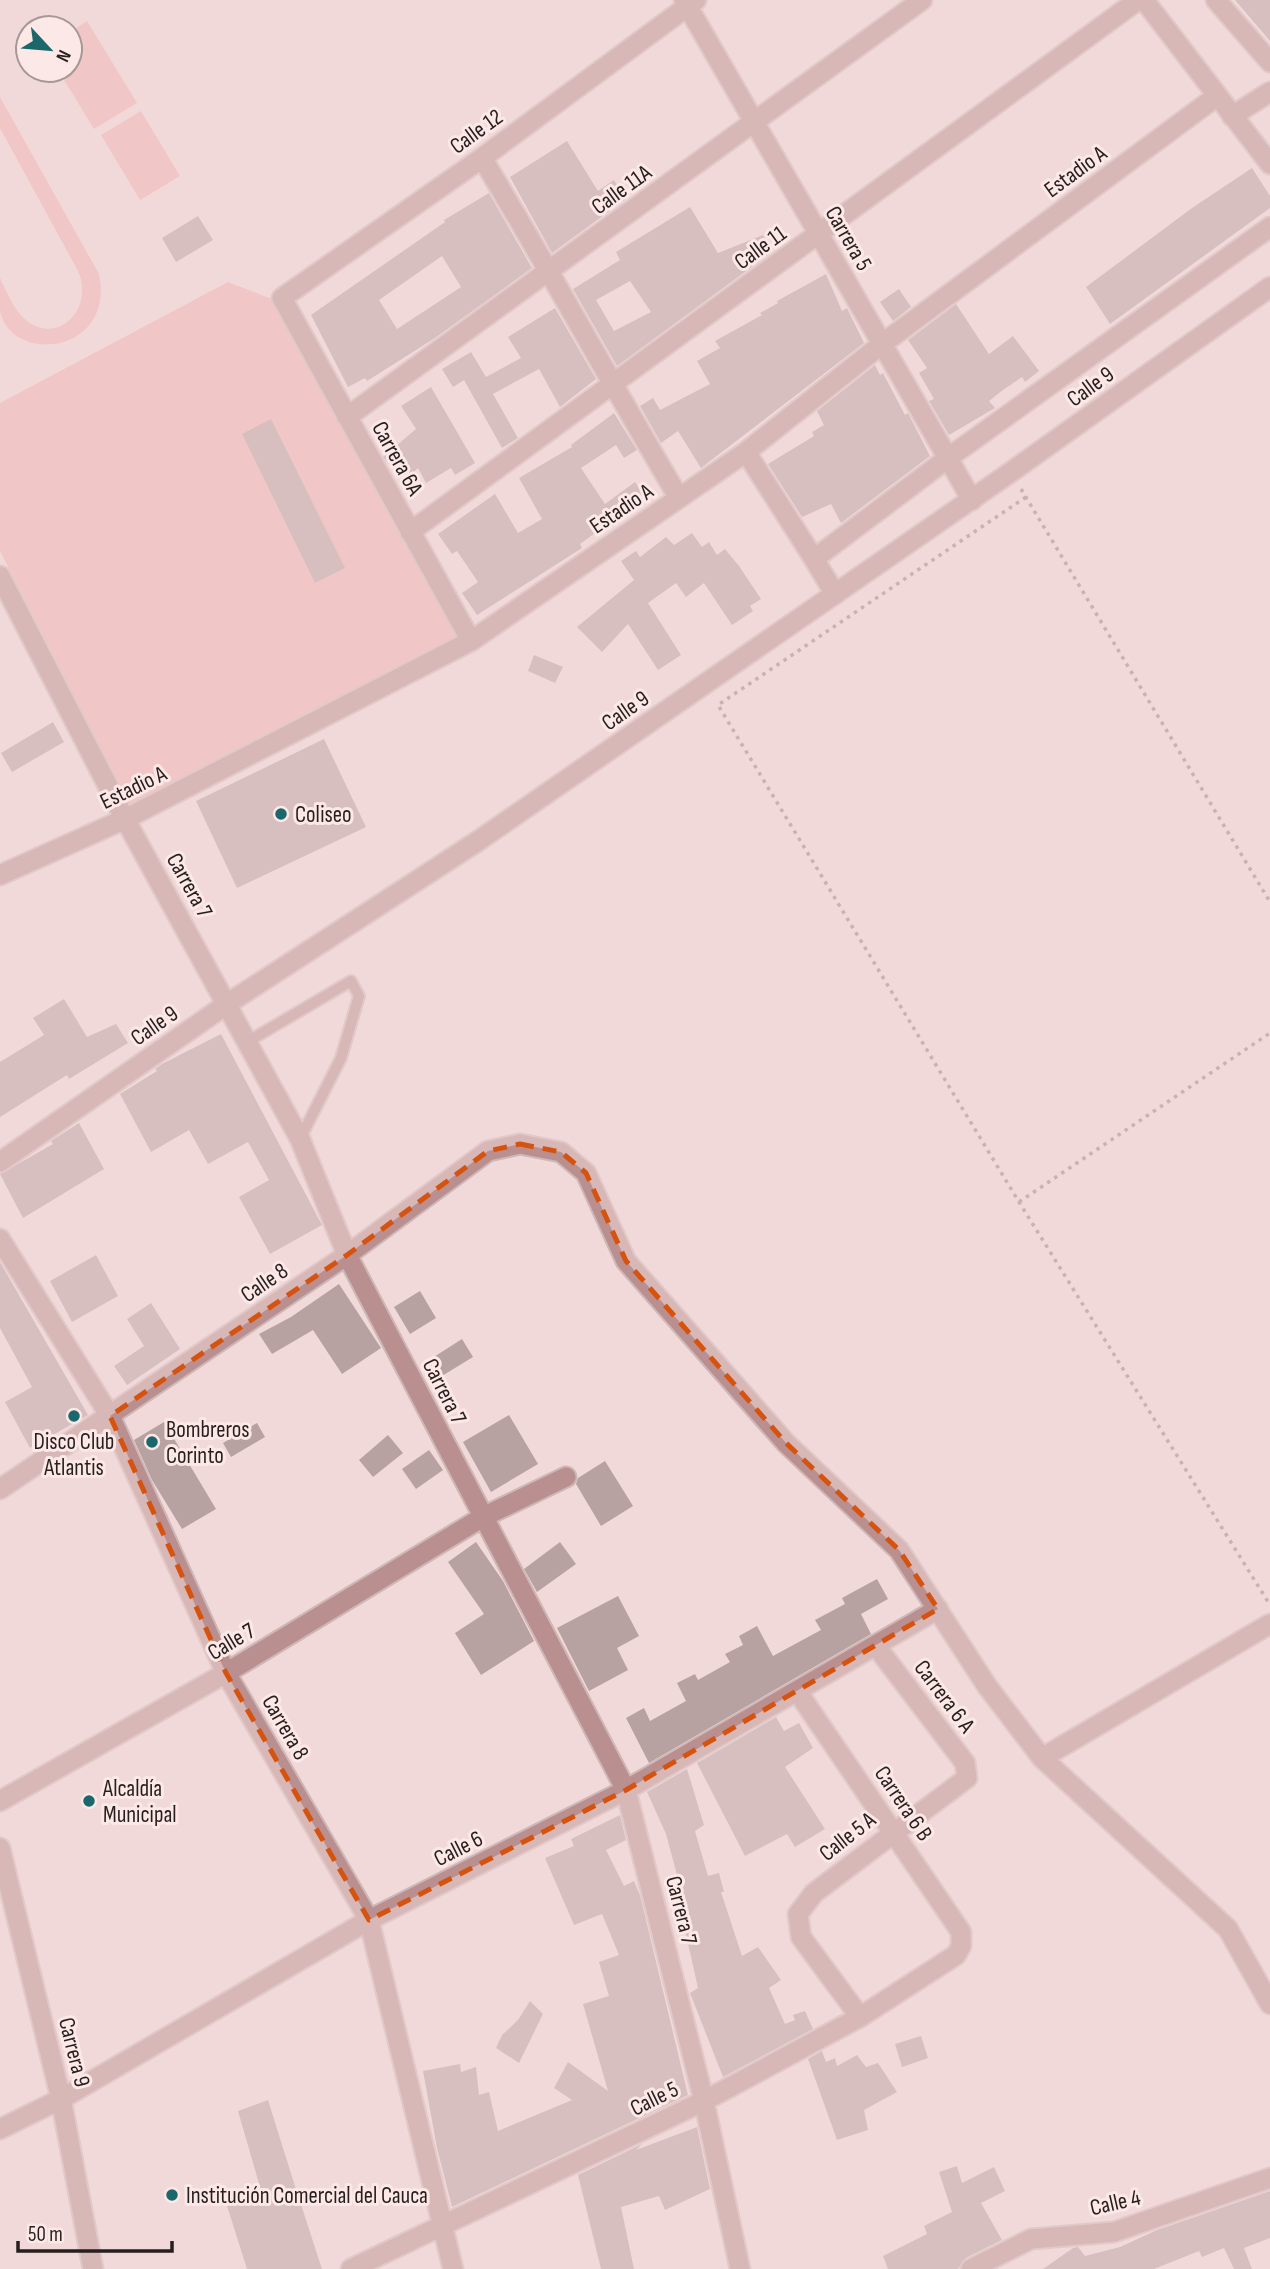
<svg xmlns="http://www.w3.org/2000/svg" width="1270" height="2269" font-family="'Sofia Sans Condensed',sans-serif">
<style>
.pitch{fill:#efb0b0}
.building{fill:#b8a1a1;fill-rule:evenodd}
.lines{fill:none;stroke-linecap:round;stroke-linejoin:round}
.service-casing{stroke:#cdb7b7;stroke-width:14}
.minor-casing{stroke:#cdb7b7;stroke-width:23}
.tertiary-casing{stroke:#cdb7b7;stroke-width:23}
.path{stroke:#948383;stroke-width:3.5;stroke-dasharray:3.5 5;stroke-linecap:butt}
.service{stroke:#b98f8f;stroke-width:10}
.minor{stroke:#b98f8f;stroke-width:19}
.tertiary{stroke:#b98f8f;stroke-width:19}
.marked{fill:none;stroke:#d5530e;stroke-width:5;stroke-dasharray:14 9;stroke-linejoin:round}
.poi-dot{fill:#1a686b;stroke:#fce8e7;stroke-width:2.5}
.labels{text-anchor:middle;stroke-width:6;stroke-linejoin:round;paint-order:stroke}
.street-label{font-size:23px;fill:#271e1e;stroke:#fce8e7}
.poi-label{font-size:23px;fill:#271e1e;stroke:#fce8e7;text-anchor:start}
</style>
<rect width="100%" height="100%" fill="#f2d9d9"/>
<path class="pitch" d="M87 21 137 103 94 129 58 70H70V32Z
M0 97 99 274C116 353 12 366 0 311 0 302 0 289 0 278 7 292 14 311 27 321 61 346 94 306 78 271L0 128Z
M141 111 180 176 140 200 101 135Z
M228 282 272 299 461 638 131 807 0 551V403Z"/>
<path class="building" d="M1235 0H1270V41Z
M567 141 598 191 614 180 626 199 552 253 510 177Z
M1252 168 1270 196V208L1110 324 1086 287 1192 208Z
M489 193 532 268 435 338 367 381 365 378 348 387 311 315 445 222 444 220ZM442 256 461 287 397 329 379 300Z
M690 207 718 253 763 235 772 252 617 366 573 289 620 260 616 252ZM630 281 651 312 614 331 596 300Z
M198 216 213 240 176 262 162 238Z
M826 274 842 311 847 308 864 343 701 468 678 431 661 443 640 406 653 398 660 410 710 384 697 361 720 348 715 341 762 315 760 313 778 303 777 301Z
M899 289 911 307 893 321 880 302Z
M956 304 989 354 1013 336 1039 371 1025 382 1022 377 1003 390 989 401 995 408 949 435 929 401 934 399 919 373 927 368 908 340Z
M555 308 596 379 560 407 539 369 493 394 518 438 502 448 464 380 453 387 442 369 471 352 486 377 521 358 508 337Z
M875 365 880 375 883 373 905 415 908 413 930 456 841 523 831 504 802 517 768 464 814 436 812 432 824 425 817 411Z
M431 387 475 463 455 475 451 468 426 483 418 468 404 481 383 457 416 429 401 406Z
M614 413 637 450 624 458 616 445 581 468 605 504 635 482 645 497 580 544 582 548 477 615 462 593 478 582 457 551 452 554 438 534 495 494 518 533 542 519 519 478 572 447 571 445Z
M271 419 345 568 315 583 242 434Z
M692 533 702 547 709 542 717 555 725 549 739 566 761 599 750 606 753 611 732 625 704 583 686 597 676 583 648 603 681 655 658 670 628 624 602 652 577 627 634 580 621 561 636 551 640 557 666 537 674 545Z
M534 655 563 667 555 683 528 671Z
M53 722 64 742 12 772 1 753Z
M324 739 366 827 237 888 196 801Z
M64 999 87 1037 116 1024 128 1043 69 1079 67 1075 0 1117V1062L44 1035 33 1018Z
M221 1034 322 1225 270 1254 239 1197 269 1180 248 1142 208 1164 189 1130 151 1152 120 1094 157 1071 155 1069 162 1064Z
M79 1123 104 1169 23 1218 0 1174 53 1144 51 1141Z
M96 1255 118 1296 72 1322 50 1281Z
M0 1262 88 1415 30 1448 5 1402 32 1387 0 1328Z
M339 1284 381 1348 342 1374 313 1330 272 1354 259 1334 291 1317Z
M420 1291 436 1318 410 1334 394 1307Z
M151 1303 180 1349 127 1385 114 1366 144 1346 127 1319Z
M462 1339 473 1357 437 1379 426 1362Z
M509 1415 538 1464 491 1492 463 1442Z
M164 1422 216 1509 182 1529 152 1480 134 1440Z
M257 1423 265 1437 231 1457 223 1443Z
M388 1435 403 1453 373 1477 359 1460Z
M429 1450 443 1470 416 1489 402 1469Z
M605 1461 633 1506 601 1526 576 1484 578 1478Z
M476 1542 503 1581 534 1641 481 1675 455 1633 484 1614 448 1562Z
M560 1542 576 1564 537 1592 524 1569Z
M877 1579 888 1599 861 1614 871 1634 649 1763 626 1718 644 1708 650 1721 686 1701 677 1683 695 1674 698 1680 730 1662 725 1654 743 1645 739 1636 757 1626 773 1656 821 1630 815 1620 845 1604 842 1598Z
M618 1596 639 1636 617 1648 628 1670 589 1691 557 1628Z
M776 1717 784 1731 799 1723 813 1748 785 1767 825 1829 795 1847 787 1834 745 1856 697 1763Z
M687 1769 704 1825 695 1831 708 1876 719 1873 724 1892H721L742 1956 758 1947 781 1980 769 1988 785 2024 795 2020 793 2015 805 2011 813 2029 723 2077 690 1993 698 1988 673 1877 677 1875 666 1834 647 1792Z
M620 1815 626 1840 606 1850 624 1886 634 1881 640 1895 688 2095 452 2207 437 2148 423 2071 460 2064 461 2072 476 2067 479 2095 489 2092 498 2131 572 2100 554 2088 568 2062 608 2091 583 2004 609 1996 599 1962 619 1955 602 1914 574 1925 545 1858 574 1846 571 1839Z
M530 2001 543 2014 519 2063 496 2048 502 2035 518 2020Z
M921 2036 928 2058 902 2067 895 2044Z
M822 2051 826 2062 835 2058 837 2066 857 2055 866 2067 878 2063 897 2092 864 2110 868 2130 837 2140 808 2059Z
M268 2100 294 2183 322 2269H247L227 2206 262 2194 238 2111Z
M697 2127 710 2189 665 2210 659 2196 621 2207 634 2269H601L578 2175 642 2144 636 2150Z
M957 2166 962 2183 994 2167 1005 2191 981 2203 1002 2240 966 2258 958 2269H888L883 2256 927 2234 924 2226 952 2212 939 2172Z
M1270 2191V2238L1244 2248 1252 2269H1234L1224 2248 1202 2257 1199 2251 1154 2269H1043L1073 2248 1078 2247 1085 2256 1120 2247 1157 2230Z"/>
<g class="lines">
<defs>
<path id="service" d="M247 1042 351 981 359 996 341 1058 300 1139"/>
<path id="minor" d="M684 0 972 500
M1144 0 1270 164
M1216 0 1270 62
M1232 116 1270 92
M482 158C550 270 612 385 679 498
M347 417 922 0
M746 452 814 559
M410 532 1138 0
M0 576 125 819 300 1139 347 1255 626 1790 704 2101 740 2269
M835 594 814 559 948 458 1270 227
M471 641 282 298 482 158 696 0
M0 875 125 819 471 641 746 452 882 344 1217 96
M0 1489 347 1255 488 1151 520 1144 561 1152 586 1173 626 1261 786 1443 899 1550 987 1686 1042 1758 1228 1929 1270 2004
M1042 1758 1270 1624
M0 1848 61 2099 93 2269
M860 2017 801 1937 798 1914 814 1893 967 1778 965 1763 876 1646
M0 2129 61 2099 369 1920 626 1790 938 1609
M351 2269 704 2101 860 2017 956 1955 961 1946V1932L797 1691
M453 2269 369 1920 226 1673 483 1517 566 1477
M971 2269 1031 2239 1114 2232 1270 2178"/>
<path id="tertiary" d="M0 1162 227 1004 478 841 1011 472 1270 287
M0 1239 110 1416 226 1673 0 1801"/>
</defs>
<use href="#service" class="service-casing"/>
<use href="#minor" class="minor-casing"/>
<use href="#tertiary" class="tertiary-casing"/>
<path class="path" d="M1021 489 1270 902
M1026 497 718 705 1019 1202 1270 1605
M1019 1202 1270 1033"/>
<use href="#service" class="service"/>
<use href="#minor" class="minor"/>
<use href="#tertiary" class="tertiary"/>
</g>
<path d="M0 0H1270V2269H0ZM520 1144 561 1152 586 1173 626 1261 786 1443 899 1550 938 1609 626 1790 369 1920 226 1673 110 1416 347 1255 488 1151Z" fill="#f2d9d9" fill-opacity=".55" fill-rule="evenodd"/>
<path class="marked" d="M520 1144 561 1152 586 1173 626 1261 786 1443 899 1550 938 1609 626 1790 369 1920 226 1673 110 1416 347 1255 488 1151Z"/>
<g class="poi-dot">
<circle cx="281" cy="814" r="7"/>
<circle cx="74" cy="1416" r="7"/>
<circle cx="152" cy="1442" r="7"/>
<circle cx="89" cy="1801" r="7"/>
<circle cx="172" cy="2195" r="7"/>
</g>
<g class="labels">
<g class="street-label">
<text transform="translate(476 131) rotate(-36)" y="8">Calle 12</text>
<text transform="translate(1075 171) rotate(-36)" y="8">Estadio A</text>
<text transform="translate(621 189) rotate(-36)" y="8">Calle 11A</text>
<text transform="translate(849 238) rotate(60)" y="8">Carrera 5</text>
<text transform="translate(760 247) rotate(-36)" y="8">Calle 11</text>
<text transform="translate(1090 386) rotate(-36)" y="8">Calle 9</text>
<text transform="translate(398 458) rotate(61)" y="8">Carrera 6A</text>
<text transform="translate(621 508) rotate(-34)" y="8">Estadio A</text>
<text transform="translate(625 710) rotate(-35)" y="8">Calle 9</text>
<text transform="translate(133 787) rotate(-26)" y="8">Estadio A</text>
<text transform="translate(190 885) rotate(61)" y="8">Carrera 7</text>
<text transform="translate(154 1025) rotate(-35)" y="8">Calle 9</text>
<text transform="translate(264 1282) rotate(-34)" y="8">Calle 8</text>
<text transform="translate(445 1391) rotate(63)" y="8">Carrera 7</text>
<text transform="translate(231 1641) rotate(-31)" y="8">Calle 7</text>
<text transform="translate(945 1696) rotate(53)" y="8">Carrera 6 A</text>
<text transform="translate(286 1727) rotate(60)" y="8">Carrera 8</text>
<text transform="translate(904 1803) rotate(56)" y="8">Carrera 6 B</text>
<text transform="translate(847 1836) rotate(-38)" y="8">Calle 5 A</text>
<text transform="translate(458 1848) rotate(-27)" y="8">Calle 6</text>
<text transform="translate(682 1910) rotate(76)" y="8">Carrera 7</text>
<text transform="translate(75 2052) rotate(76)" y="8">Carrera 9</text>
<text transform="translate(654 2098) rotate(-26)" y="8">Calle 5</text>
<text transform="translate(1115 2202) rotate(-13)" y="8">Calle 4</text>
</g>
<g class="poi-label">
<text x="295" y="822">Coliseo</text>
<text x="166" y="1437">Bombreros<tspan x="166" dy="26">Corinto</tspan></text>
<text x="74" y="1449" text-anchor="middle">Disco Club<tspan x="74" dy="26">Atlantis</tspan></text>
<text x="103" y="1796">Alcaldía<tspan x="103" dy="26">Municipal</tspan></text>
<text x="186" y="2203">Institución Comercial del Cauca</text>
</g>
</g>
<g transform="translate(49 49) rotate(116)"><circle r="33" fill="#fce8e7" stroke="#a79797" stroke-width="2"/>
<path d="M0-5L12 26L0 18L-12 26Z" fill="#1a686b"/>
<text y="-10" font-size="19" font-weight="bold" text-anchor="middle" fill="#271e1e">N</text>
</g>
<path d="M18 2241v10h154v-10" fill="none" stroke="#271e1e" stroke-width="3.5"/>
<text x="28" y="2241" font-size="21" fill="#271e1e" stroke="#fce8e7" stroke-width="5" paint-order="stroke">50 m</text>
</svg>
